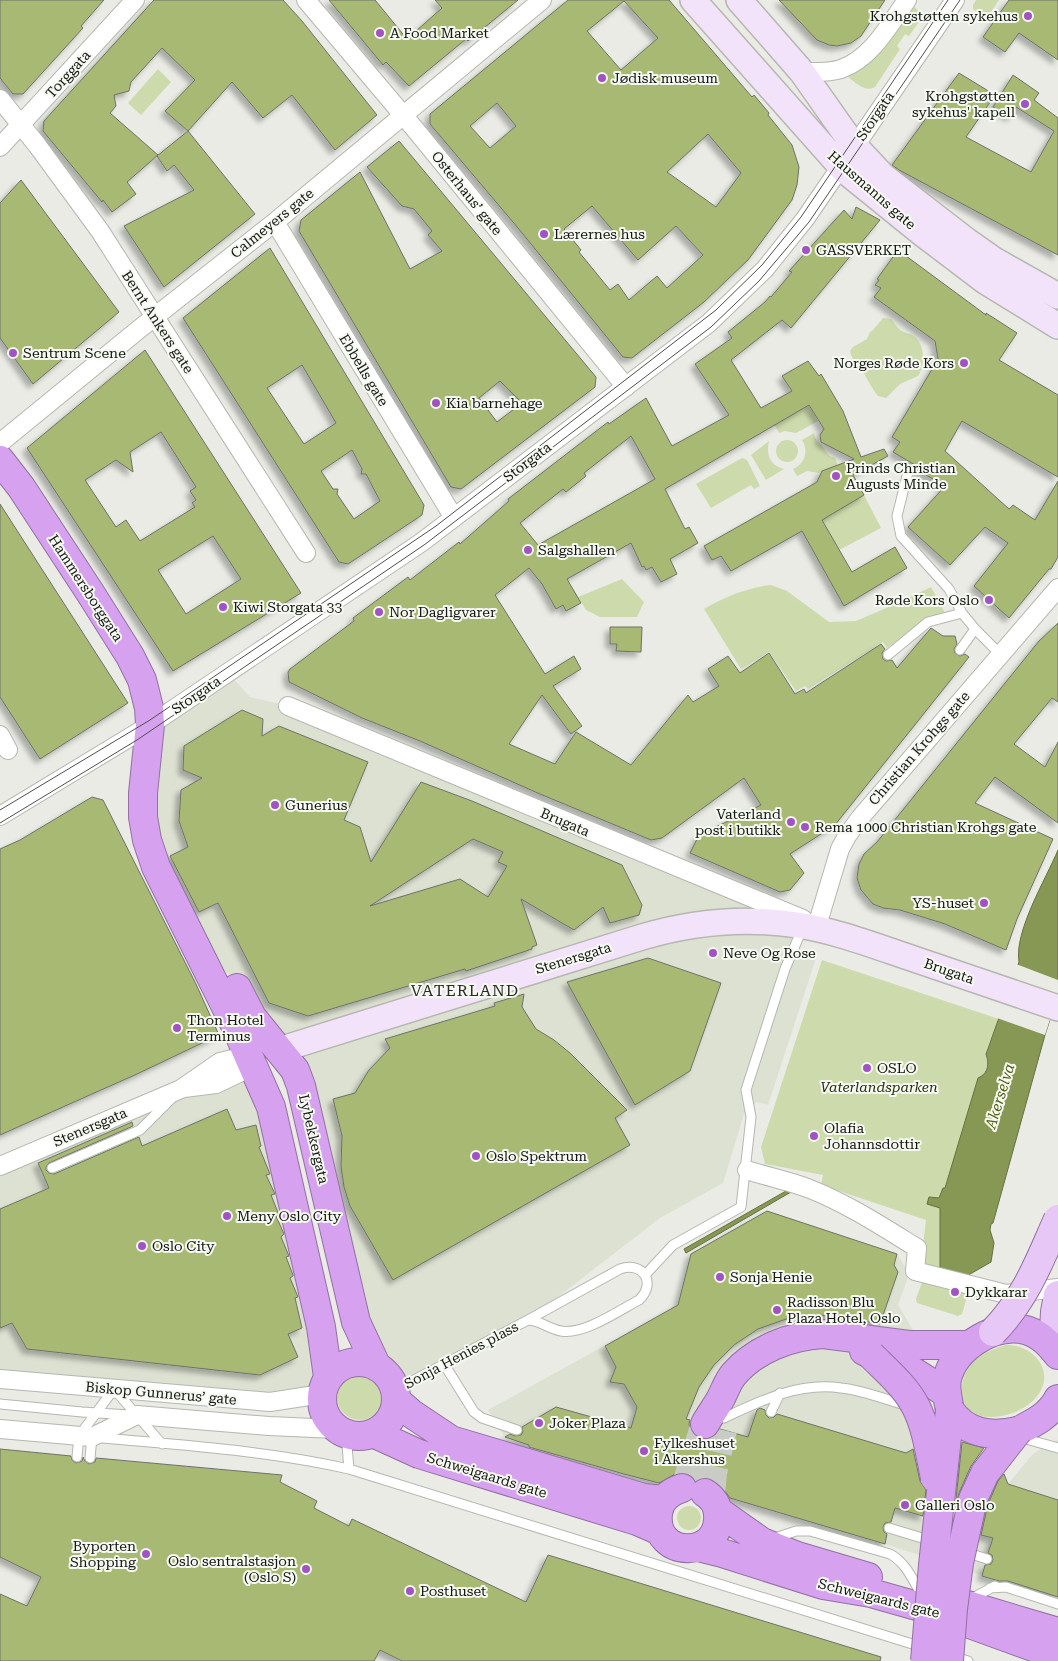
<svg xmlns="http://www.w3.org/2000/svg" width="1058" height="1661" font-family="'Roboto Serif',serif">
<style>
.built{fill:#dce1d2}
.green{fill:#cddbac}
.water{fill:#879854;stroke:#657140}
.pier{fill:#e9ebe4}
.building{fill:#a7b973;stroke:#6f716a;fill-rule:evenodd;filter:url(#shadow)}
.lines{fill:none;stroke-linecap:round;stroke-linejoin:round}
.highway-tunnel{stroke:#c9cbc5;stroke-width:28;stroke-dasharray:28 14;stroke-linecap:butt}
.lane-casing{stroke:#b5b7b0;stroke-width:11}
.street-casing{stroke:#b5b7b0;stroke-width:20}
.secondary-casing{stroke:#b5b7b0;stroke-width:28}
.primary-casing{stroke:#9270a2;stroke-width:30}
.highway-casing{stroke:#9270a2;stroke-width:30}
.lane{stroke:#fff;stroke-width:9}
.street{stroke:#fff;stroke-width:18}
.secondary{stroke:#f3e3fa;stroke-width:25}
.primary{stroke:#e6c7f5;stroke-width:28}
.highway{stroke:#d6a1ef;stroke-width:28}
.tram{stroke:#4f504c;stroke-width:1}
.primary-bridge-casing{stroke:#9270a2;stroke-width:30;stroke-linecap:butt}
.highway-bridge-casing{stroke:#9270a2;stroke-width:30;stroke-linecap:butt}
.primary-bridge{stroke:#e6c7f5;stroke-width:28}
.highway-bridge{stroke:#d6a1ef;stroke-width:28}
.poi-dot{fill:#a152c3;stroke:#f6f9f1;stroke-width:2}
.labels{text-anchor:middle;stroke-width:4;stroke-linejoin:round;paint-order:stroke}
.poi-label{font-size:14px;fill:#151613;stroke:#f6f9f1;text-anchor:start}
.street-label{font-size:14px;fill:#151613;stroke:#f6f9f1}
.park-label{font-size:14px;font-style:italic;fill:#252d0e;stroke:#f6f9f1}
.water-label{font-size:15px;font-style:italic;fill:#505f12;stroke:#f6f9f1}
.quarter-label{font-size:16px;letter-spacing:1px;fill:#292b25;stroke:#f6f9f1}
</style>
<defs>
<filter id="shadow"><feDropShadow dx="-4.5" dy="4.5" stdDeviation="2.5" flood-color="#0004"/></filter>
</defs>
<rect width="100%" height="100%" fill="#e9ebe4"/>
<path class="built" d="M228 673 250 697 288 706 796 925 790 951 816 958 768 1105 757 1102 744 1114 723 1183 660 1218 528 1320 395 1390 388 1376 377 1367 304 1098 232 978 220 965 194 942 156 867 150 725Z
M254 1066 328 1377 306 1397 0 1379V1166Z
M767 1211 897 1254 909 1274 898 1305 913 1330 890 1388 907 1408 918 1458 1008 1484 1032 1455 1047 1444 1058 1440V1600L885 1544 737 1500 624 1474 529 1447V1445L505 1437 488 1410 678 1305 691 1254Z"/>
<path class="green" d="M976 0H999L986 19 973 9V5Z
M911 4 920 12 921 19 909 36 905 34 897 46 900 49 875 87C865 93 855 82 847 76L855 72Z
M158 69 171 82 141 115 128 103Z
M883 318 891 319C894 322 896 326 899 329 904 334 912 333 916 338 925 346 925 367 918 376L900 384 886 398 878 396C873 390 869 382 865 375 859 367 852 361 850 351L853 347 867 339 870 332 873 330Z
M809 405 818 421 796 433 785 431 779 433 774 424Z
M814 433C815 441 819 442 823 447 827 453 827 456 835 458L840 470 827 469 819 473 807 471 797 476 793 469C805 464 809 451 802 440Z
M776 451a11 11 0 1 1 22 0a11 11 0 1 1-22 0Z
M769 441C766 453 769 466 784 469L766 480 751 455Z
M742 458 747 460 760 486 754 489 751 485 711 508 696 484Z
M864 495 881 528 839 550 822 519Z
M622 579 644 602 637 617H600L586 610 578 597Z
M771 585 787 591 829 622 856 621 898 603 931 587 945 613 926 620 887 648 883 642 808 689 805 686 796 691 769 652 741 669 704 609C725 597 746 588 771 585Z
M822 960 999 1019C997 1027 986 1047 986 1054 986 1065 993 1070 978 1079L945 1188H943L939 1199 929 1197 940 1207V1270L921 1262 926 1220 821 1185 823 1175 765 1164 761 1147Z
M923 1280 968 1293 962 1314 958 1316 917 1303 916 1299Z
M1006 1345C1030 1344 1053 1367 1041 1390 1032 1408 1007 1418 988 1417 956 1416 955 1379 975 1360 984 1352 996 1348 1006 1345Z
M337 1397a23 23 0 1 1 46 0a23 23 0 1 1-46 0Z
M677 1518a12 12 0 1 1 24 0a12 12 0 1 1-24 0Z"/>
<path class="water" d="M1058 850V995L1045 1035 993 1223 991 1224 990 1230 994 1243 991 1262 965 1277 940 1270V1208L927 1204 929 1197 939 1198 943 1188H945L978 1078C989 1073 989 1064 986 1054L1019 962C1014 931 1046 879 1058 850Z
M786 1191 791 1192 686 1253 684 1249Z"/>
<path class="pier" d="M1016 964 1058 980V995L1045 1035 997 1018Z"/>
<path class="building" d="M0 0H104L81 26 83 28 23 94H13L0 78Z
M154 0H283L302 21 377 115 335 150 292 95 263 118 232 82 188 131 165 111 195 80 162 48 131 82 129 91 114 95 116 106 110 113 158 155 127 182 136 194 112 212 103 200 102 202 43 131 44 121Z
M329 0H375L407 39 442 8 435 0H518L468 41 466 39 409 86 386 62 383 65Z
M568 0H669L752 97 754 95 769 113 768 115 792 145 799 167 797 185 792 200 748 260 704 302 632 358 623 357 518 228 430 124V114ZM624 1 658 38 621 70 587 31ZM497 103 516 126 490 148 470 126ZM708 134 741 173 716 207 667 172ZM592 206 638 260 676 226 703 255 667 288 657 276 629 300 618 284 610 290 579 252 581 250 564 229Z
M779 0H885L861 36 851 43 837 46 829 45 817 40Z
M1009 0H1058V60L1019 33 1005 52 983 37Z
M959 73 995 95 966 137 1031 172 1054 131 1016 107 1011 117 993 107 1013 75 1039 93 1034 100 1058 118V255L899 170 892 165Z
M188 131 255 214 164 287 124 226 194 190 174 165 167 171 157 156Z
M399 141 596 377 595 387 461 489 451 487 299 231 301 220 360 172 410 269 442 251 428 235 432 231 414 209 402 206 367 167ZM500 381 522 403 497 422 479 398Z
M21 180 119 312 33 384 0 338V203Z
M856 207 880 220 791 328 782 320 731 360 761 408 792 391 782 376 808 361 819 376 821 374 843 411 861 457 884 449 888 456 853 475 864 495 822 520 852 572 895 547 907 568 844 606 802 531 731 571 721 556 712 560 704 546 817 482 822 471 854 459 821 442 820 435 824 429 809 405 665 489 685 529 689 527 698 543 670 559 677 574 661 582 652 567 646 570 644 566 642 567 631 543 567 579 581 603 566 611 563 605 556 609 542 584 529 568 495 595 545 674 574 656 581 669 553 686 582 726 571 734 542 695 509 744 555 764 576 732 631 765 688 695 693 702 719 686 708 669 728 656 740 673 769 653 795 694 804 689 806 693 881 644 885 649 882 653 883 659 886 661 892 660 897 668 931 628 943 636H955L957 644 954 649 955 653 960 656 965 654 969 657 835 825 790 854 804 873 790 890 780 892 690 853 699 835 761 805 744 778 662 838 651 840 540 794 420 741 362 718 289 682 288 672 290 669 354 621 353 618 408 577 410 580 459 542 460 544 509 501 508 499 608 422 609 424 646 398 672 446 729 415 695 364 732 338 728 332 765 302 770 296 771 297 792 272 789 271 844 210 852 219ZM631 436 655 479 538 545 520 523 563 489 566 492 586 476 584 473Z
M270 248 424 505 422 515 348 564 339 562 183 318ZM302 365 336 423 304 444 267 388ZM352 450 362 469 361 474H366L380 501 354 519 337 494 338 489H333L321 471Z
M898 250 986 315V313L1017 333 999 360 1058 395V477L962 421 945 451 1009 509 1013 505 1035 520 1058 481V557L1051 569H1049L1009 618 974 586 1008 543 985 527 950 565 908 527 945 486 914 468 915 465 893 452 900 442 892 437 938 359 935 341 874 297 881 288 875 285 879 280 877 279Z
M145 350 301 593 173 671 27 448ZM161 432 196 487 190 491 196 500 192 503 195 507 140 541 126 520 116 527 85 480 116 460 133 472 130 452ZM213 536 241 579 186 614 158 570Z
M0 504 128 703 40 759 0 697Z
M1058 623V702L1052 698 1014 744 1045 767 1058 742V823L995 777 975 803 1053 839 1017 919 1006 950 945 924 900 910 883 908 873 904 861 890 857 878 859 864 864 854 877 842 1039 641Z
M610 627H642L641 652 616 651 617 644H610Z
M242 710 263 719 262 736 279 726 368 762 344 820 360 827 371 862 421 782 472 801 622 865 642 905 639 915 610 923 603 907 574 930 521 899 537 945 532 947V949L466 971 465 969 308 1016 269 1003 218 903 199 912 170 856 188 847 179 821 181 790 202 778 183 770 184 746ZM473 839 503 852 498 862 507 866 488 897 460 879 370 906Z
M92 797 103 800 196 984 219 1035 137 1074 0 1135V849L20 840Z
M648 958 721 983 690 1071 635 1105 567 982Z
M524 994 522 1007 536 1029 554 1040 570 1053 627 1110 615 1118 630 1145 393 1280 350 1206 344 1187 341 1166 342 1136 333 1099 355 1093 369 1070 390 1048 385 1039 495 1006 494 1003Z
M227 1109 236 1130 256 1125 261 1146 259 1147 270 1174 266 1175 275 1194 271 1195 279 1215 276 1216 284 1234 281 1237 289 1256 286 1257 293 1275V1276L290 1278 298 1297 295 1298 302 1328 288 1334 298 1357 260 1375 27 1349 12 1323 0 1328V1209L49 1188 38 1163 132 1122 133 1126 49 1163 46 1167V1170L49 1173 54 1174 139 1137 142 1146Z
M767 1211 897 1254 894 1265 898 1272 880 1324 838 1316 814 1315 789 1318 758 1329 734 1345 714 1365 699 1387 686 1419 690 1420 689 1424 691 1431 698 1438 706 1440 712 1438 720 1429 748 1437 757 1410 760 1408 765 1410 766 1415 769 1418 774 1417 777 1414 906 1453 913 1449 920 1481 926 1490 923 1516 895 1508 891 1522 885 1523 883 1527 884 1532 887 1534 885 1544 730 1498 721 1486 714 1480 707 1478 699 1479 696 1481 691 1476 685 1473H677L659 1483 624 1474 529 1447V1445L505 1437 510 1434 515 1436 521 1435 523 1432 522 1427 556 1407 631 1428 637 1407 624 1384 610 1382 616 1367 605 1346 678 1305 691 1254Z
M962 1442 984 1448 971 1466 959 1493 955 1509Z
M0 1449 71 1456 72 1460 76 1463 82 1461 83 1457 85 1461 89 1464 95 1462 96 1458 282 1475 280 1482 317 1501 314 1508 349 1526 352 1519 526 1602 548 1555 881 1657 880 1661H402L380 1650 374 1661H0V1594L27 1606 41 1577 0 1557Z
M1004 1474 1008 1484 1058 1500V1597L1008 1581H999L982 1576 985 1565 991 1564 993 1560 992 1555 988 1553 993 1538 981 1535 988 1504 998 1481Z"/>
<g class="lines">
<path class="highway-tunnel" d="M685 1487 705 1424
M711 1494 713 1473 723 1430"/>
<defs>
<path id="lane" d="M908 472 897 516 901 536 949 589 962 613 975 629 1000 654
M960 650 975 629
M888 655 928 622 962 613
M52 1168 140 1130 173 1097
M645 1275 673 1245 741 1207 751 1117 746 1090 785 969 803 927
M444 1364 474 1412 482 1418 517 1430
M395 1390 528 1320 620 1269C643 1261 657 1283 639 1300 618 1311 584 1335 561 1331 548 1329 540 1320 528 1320
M0 1404 82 1412 129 1415
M771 1412 780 1393
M724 1418C762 1400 799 1382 841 1388 863 1390 887 1400 908 1406
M346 1434 349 1469
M1019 1437 1058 1448
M77 1457 79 1436 114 1389 162 1444
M90 1458 92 1437C178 1445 265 1450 349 1469L922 1647
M889 1528 932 1541
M772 1539 796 1531H810L890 1554C905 1562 912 1578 920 1592
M965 1552 987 1559
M990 1588 1006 1587 1058 1604
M969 1600 995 1586
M952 1656 968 1661"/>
<path id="street" d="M306 0 414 128 626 387
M802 72C814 72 829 73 841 69 872 58 889 25 907 0
M0 99 37 145 100 231 306 553
M0 147 135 0
M275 222 454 518
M0 443 138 330 275 222 542 0
M288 706 803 919
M0 735 8 750
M0 816 150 725 422 542 709 323 765 269 805 219 955 0
M816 929 840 849 847 836 860 818 1058 588
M184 1088 216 1084 254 1066
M0 1166 181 1089 220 1062 249 1055
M747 1170C768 1177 790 1181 810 1189 848 1204 883 1227 917 1248L915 1271 1006 1294 1058 1288
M0 1379 270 1402 322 1394
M0 1429 92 1437 137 1415 269 1426 336 1429"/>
<path id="secondary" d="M693 0 844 170 923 234 985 281 1058 326
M739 0 802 72 852 143 884 177 967 241 994 260 1058 296
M279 1050 642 937C693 922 744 917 797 925 837 931 875 946 914 959 962 975 1010 992 1058 1008"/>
<path id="primary" d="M1053 1349 1055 1312 1058 1295"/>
<path id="highway" d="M0 460 21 487 91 594 130 656 142 680 149 708 150 725 143 793V817L147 840 156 867 235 1025 271 1107 321 1327 328 1377
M237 988 252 1017 295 1070 301 1086 356 1322 377 1367
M864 1351C875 1357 886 1358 897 1363 915 1371 931 1383 947 1394
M322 1399a37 37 0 1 1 74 0a37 37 0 1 1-74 0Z
M396 1400 412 1414 451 1440 644 1498 663 1500
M950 1410C948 1400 945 1389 947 1379 954 1349 990 1325 1021 1329 1036 1331 1049 1343 1058 1355
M705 1424C710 1415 716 1407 721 1398 725 1390 728 1381 734 1374 756 1349 790 1336 823 1334L909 1345H970
M1018 1431C1034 1423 1050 1415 1058 1399
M373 1433 419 1454 637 1521 660 1531
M682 1488C670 1492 659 1500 658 1514 653 1559 721 1560 718 1515 718 1506 713 1498 705 1493
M718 1511 762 1542 797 1556 868 1577
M698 1547 722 1553 823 1585 871 1593 931 1610 1058 1656
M967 1605 1058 1632"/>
</defs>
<use href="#lane" class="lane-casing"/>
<use href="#street" class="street-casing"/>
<use href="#secondary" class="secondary-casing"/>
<use href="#primary" class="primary-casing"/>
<use href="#highway" class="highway-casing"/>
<use href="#lane" class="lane"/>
<use href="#street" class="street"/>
<use href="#secondary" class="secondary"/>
<use href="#primary" class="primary"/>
<use href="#highway" class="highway"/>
<path class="tram" d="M0 810 150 720 436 526 716 310 762 265 801 217 948 0
M0 823 137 740 424 545 711 327 759 281 809 222 960 0"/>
<defs>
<path id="primary-bridge" d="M993 1332C1026 1298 1039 1262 1058 1219"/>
<path id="highway-bridge" d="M871 1355C887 1371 906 1387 916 1407 927 1429 930 1455 935 1478
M950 1410C966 1434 991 1437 1018 1431
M925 1661 933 1565 950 1410
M949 1661 953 1609 959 1563 973 1499 985 1473 1018 1431"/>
</defs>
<use href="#primary-bridge" class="primary-bridge-casing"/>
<use href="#highway-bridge" class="highway-bridge-casing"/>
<use href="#primary-bridge" class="primary-bridge"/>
<use href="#highway-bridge" class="highway-bridge"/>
</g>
<g class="poi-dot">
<circle cx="1028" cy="16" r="5"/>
<circle cx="380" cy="33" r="5"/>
<circle cx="602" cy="78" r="5"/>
<circle cx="1025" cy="104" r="5"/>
<circle cx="544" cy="234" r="5"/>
<circle cx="806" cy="250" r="5"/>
<circle cx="13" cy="353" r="5"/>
<circle cx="964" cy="363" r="5"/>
<circle cx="436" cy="403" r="5"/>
<circle cx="836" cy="476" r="5"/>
<circle cx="528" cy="550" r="5"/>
<circle cx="989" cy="600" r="5"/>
<circle cx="223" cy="607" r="5"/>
<circle cx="379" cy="612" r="5"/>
<circle cx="275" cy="805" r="5"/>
<circle cx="791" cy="822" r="5"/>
<circle cx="805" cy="827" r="5"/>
<circle cx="984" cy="903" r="5"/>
<circle cx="713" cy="953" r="5"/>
<circle cx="177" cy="1028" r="5"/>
<circle cx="867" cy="1068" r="5"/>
<circle cx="814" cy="1136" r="5"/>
<circle cx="476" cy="1156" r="5"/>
<circle cx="227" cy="1216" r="5"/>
<circle cx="142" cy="1246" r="5"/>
<circle cx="720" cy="1277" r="5"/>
<circle cx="955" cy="1292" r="5"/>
<circle cx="777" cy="1310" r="5"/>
<circle cx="539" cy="1423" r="5"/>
<circle cx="644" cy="1451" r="5"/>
<circle cx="905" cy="1505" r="5"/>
<circle cx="146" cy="1554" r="5"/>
<circle cx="306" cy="1569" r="5"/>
<circle cx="410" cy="1591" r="5"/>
</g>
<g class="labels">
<g class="poi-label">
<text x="1018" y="21" text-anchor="end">Krohgstøtten sykehus</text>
<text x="390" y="38">A Food Market</text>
<text x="612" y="83">Jødisk museum</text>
<text x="1015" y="101" text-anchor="end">Krohgstøtten<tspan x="1015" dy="16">sykehus' kapell</tspan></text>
<text x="554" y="239">Lærernes hus</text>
<text x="816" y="255">GASSVERKET</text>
<text x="23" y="358">Sentrum Scene</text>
<text x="954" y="368" text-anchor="end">Norges Røde Kors</text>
<text x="446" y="408">Kia barnehage</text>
<text x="846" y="473">Prinds Christian<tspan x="846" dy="16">Augusts Minde</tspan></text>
<text x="538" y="555">Salgshallen</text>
<text x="979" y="605" text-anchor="end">Røde Kors Oslo</text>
<text x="233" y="612">Kiwi Storgata 33</text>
<text x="389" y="617">Nor Dagligvarer</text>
<text x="285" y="810">Gunerius</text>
<text x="781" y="819" text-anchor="end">Vaterland<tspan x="781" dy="16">post i butikk</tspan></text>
<text x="815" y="832">Rema 1000 Christian Krohgs gate</text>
<text x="974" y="908" text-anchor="end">YS-huset</text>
<text x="723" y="958">Neve Og Rose</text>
<text x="187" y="1025">Thon Hotel<tspan x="187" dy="16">Terminus</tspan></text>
<text x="877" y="1073">OSLO</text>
<text x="824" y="1133">Olafia<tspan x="824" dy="16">Johannsdottir</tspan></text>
<text x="486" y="1161">Oslo Spektrum</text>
<text x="237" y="1221">Meny Oslo City</text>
<text x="152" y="1251">Oslo City</text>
<text x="730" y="1282">Sonja Henie</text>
<text x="965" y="1297">Dykkarar</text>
<text x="787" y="1307">Radisson Blu<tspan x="787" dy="16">Plaza Hotel, Oslo</tspan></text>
<text x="549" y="1428">Joker Plaza</text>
<text x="654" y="1448">Fylkeshuset<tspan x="654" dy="16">i Akershus</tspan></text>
<text x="915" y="1510">Galleri Oslo</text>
<text x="136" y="1551" text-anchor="end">Byporten<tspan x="136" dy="16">Shopping</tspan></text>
<text x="296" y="1566" text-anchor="end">Oslo sentralstasjon<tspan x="296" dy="16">(Oslo S)</tspan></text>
<text x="420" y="1596">Posthuset</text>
</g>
<g class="street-label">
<text transform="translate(68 74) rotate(-48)" y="5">Torggata</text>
<text transform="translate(875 116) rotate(-56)" y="5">Storgata</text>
<text transform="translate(872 190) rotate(41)" y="5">Hausmanns gate</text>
<text transform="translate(467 193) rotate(51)" y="5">Osterhaus’ gate</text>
<text transform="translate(272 223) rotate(-39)" y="5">Calmeyers gate</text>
<text transform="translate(158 322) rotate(57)" y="5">Bernt Ankers gate</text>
<text transform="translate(364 370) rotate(59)" y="5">Ebbells gate</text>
<text transform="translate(527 462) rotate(-37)" y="5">Storgata</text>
<text transform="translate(86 588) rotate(57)" y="5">Hammersborggata</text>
<text transform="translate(196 695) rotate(-34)" y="5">Storgata</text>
<text transform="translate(919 748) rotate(-49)" y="5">Christian Krohgs gate</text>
<text transform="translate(565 822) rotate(23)" y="5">Brugata</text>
<text transform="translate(573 958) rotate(-17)" y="5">Stenersgata</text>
<text transform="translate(949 971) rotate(19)" y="5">Brugata</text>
<text transform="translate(90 1127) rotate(-23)" y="5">Stenersgata</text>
<text transform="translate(314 1139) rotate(77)" y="5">Lybekkergata</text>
<text transform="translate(461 1355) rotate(-28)" y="5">Sonja Henies plass</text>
<text transform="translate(161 1393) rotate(5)" y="5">Biskop Gunnerus’ gate</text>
<text transform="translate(487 1475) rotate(17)" y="5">Schweigaards gate</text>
<text transform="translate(879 1598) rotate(14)" y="5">Schweigaards gate</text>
</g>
<g class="park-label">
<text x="879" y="1092">Vaterlandsparken</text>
</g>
<g class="water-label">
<text transform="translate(1000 1096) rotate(-73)" y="5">Akerselva</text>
</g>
<g class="quarter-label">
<text x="465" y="996">VATERLAND</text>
</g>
</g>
</svg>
